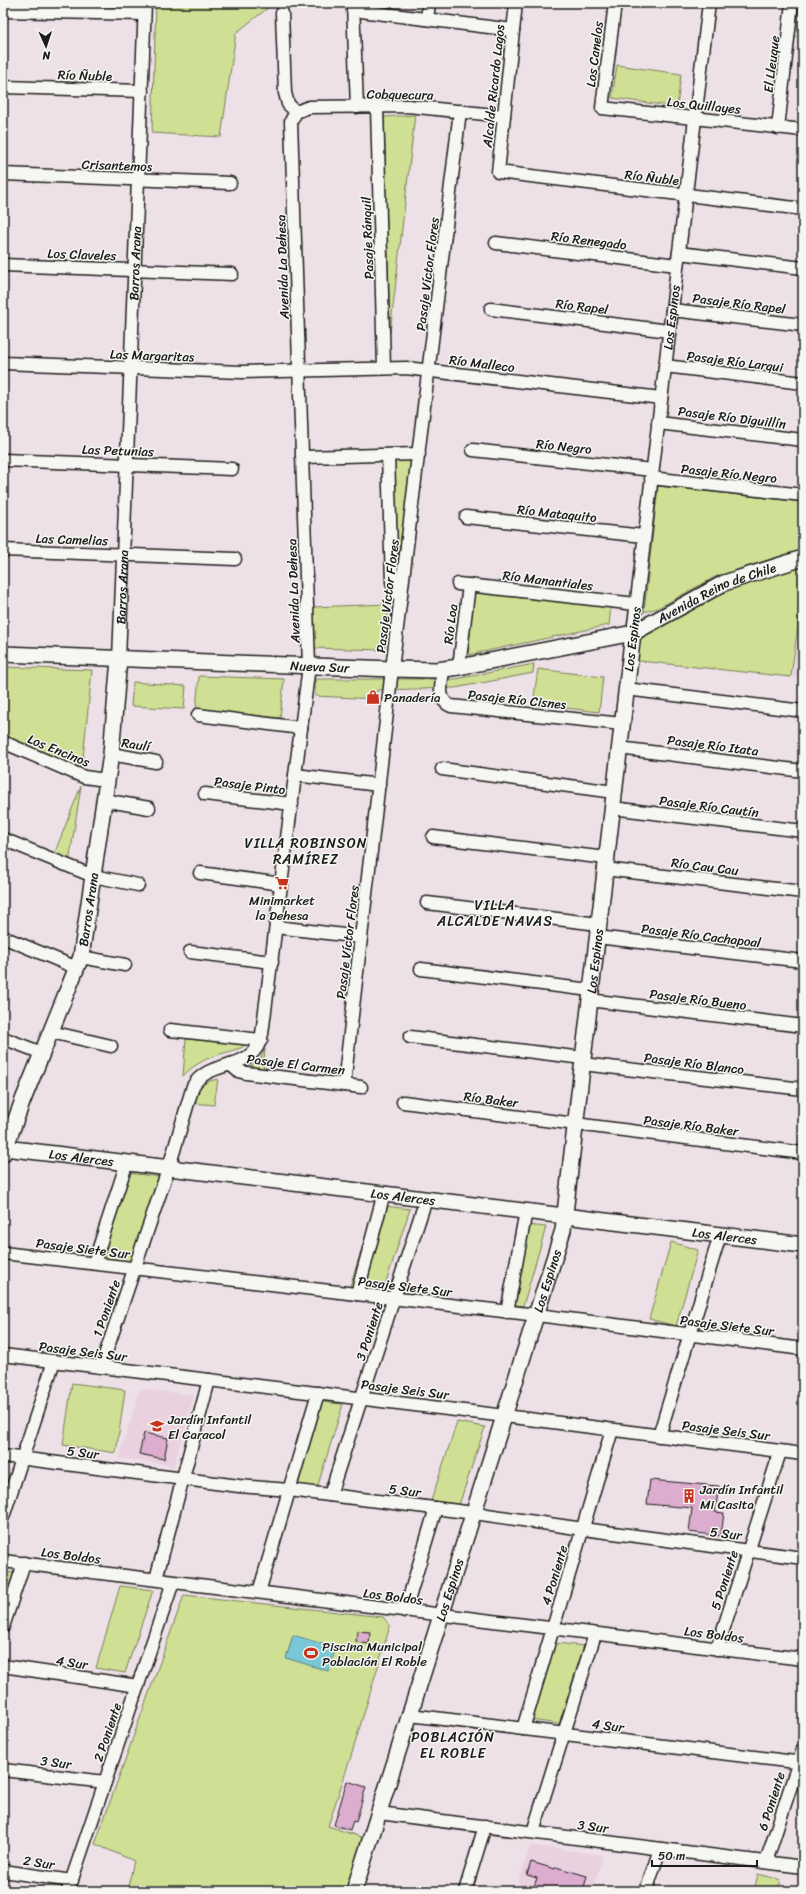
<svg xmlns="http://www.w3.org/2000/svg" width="806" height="1894" font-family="Sriracha,sans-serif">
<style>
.built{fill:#e9d1e0}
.green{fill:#cfe094;stroke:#767e58}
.water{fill:#7ac8d7;stroke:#54838c}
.building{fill:#dcadce;stroke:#1c1c1c}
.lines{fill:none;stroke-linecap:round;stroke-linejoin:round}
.minor-casing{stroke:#1c1c1c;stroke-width:15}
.tertiary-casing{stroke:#1c1c1c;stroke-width:18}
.minor{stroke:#f6f6f2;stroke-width:12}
.tertiary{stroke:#f6f6f2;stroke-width:15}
.labels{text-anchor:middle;stroke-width:3;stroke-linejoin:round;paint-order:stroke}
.street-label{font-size:13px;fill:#1c1c1c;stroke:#f6f6f2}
.poi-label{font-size:13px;fill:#1c1c1c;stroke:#f6f6f2;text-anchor:start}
.neighbourhood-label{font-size:14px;letter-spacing:1px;fill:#1c1c1c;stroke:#f6f6f2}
</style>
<rect width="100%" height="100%" fill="#eee0e7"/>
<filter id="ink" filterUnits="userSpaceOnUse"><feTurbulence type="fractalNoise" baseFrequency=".025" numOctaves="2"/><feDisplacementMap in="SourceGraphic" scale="8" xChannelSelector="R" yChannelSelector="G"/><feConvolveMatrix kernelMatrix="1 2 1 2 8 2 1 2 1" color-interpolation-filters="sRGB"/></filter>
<g filter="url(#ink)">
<path class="built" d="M803 604V679L793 678Z
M140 1389 194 1395 174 1466 119 1458Z
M530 1845 603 1855 593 1891H516Z"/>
<path class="green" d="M156 3H274L236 33 221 137 152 133Z
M617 65 681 74 677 107 612 98Z
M415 115 390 333 384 117Z
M398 459H409L414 463 397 581 394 463Z
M658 486 803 502V549L715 577 658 608 644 612Z
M803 567V602L801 603 791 677 630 660 635 639 728 589Z
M474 591 611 606 609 625 468 655Z
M389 604 384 650 313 648 312 607Z
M534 664 533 673 455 688 377 690 376 699 315 696V679H456Z
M3 667 92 670 82 768 3 736Z
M538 669 603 677 599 712 533 704Z
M199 676 284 679 280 718 196 709Z
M133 682 186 686 184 709 131 706Z
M81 786 69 863 53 857Z
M186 1039 246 1044 241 1048C218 1055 200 1058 183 1076Z
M265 1049 263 1071 243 1070 260 1060Z
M218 1079 214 1105 193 1103C197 1086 201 1083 218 1079Z
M128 1173 161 1177 133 1262 101 1258Z
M376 1205 410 1209 383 1291 350 1286Z
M518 1224 546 1227 523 1306 502 1303Z
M671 1242 698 1250 676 1326 649 1319Z
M72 1383 125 1390 116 1453 63 1445Z
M320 1402 343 1404 317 1488 298 1485Z
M457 1422 485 1427 459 1505 431 1501Z
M3 1572 15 1573 3 1608Z
M120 1586 153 1590 125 1673 96 1668Z
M184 1595 383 1617 390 1626 353 1750 328 1826 364 1838 346 1891H127L134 1861 95 1844Z
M555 1643 584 1646 559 1724 530 1720Z
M758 1874 781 1880 778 1891H754Z"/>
<path class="water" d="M293 1635 336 1648 328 1671 286 1658Z"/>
<path class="building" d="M144 1433 168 1438 164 1459 139 1454Z
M650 1480 719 1486 715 1512 724 1513 721 1536 689 1532 692 1508 647 1504Z
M357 1631 370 1632 369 1644 356 1642Z
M347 1781 366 1787 356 1822 353 1821 350 1830 334 1825Z
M531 1862 555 1869 556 1867 587 1876 583 1891H540L533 1889 537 1878 527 1875Z"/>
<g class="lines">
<defs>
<g id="minor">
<path d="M353 3 357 107"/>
<path d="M516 3 498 172 803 209"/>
<path d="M615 3 602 108 803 130"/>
<path d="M353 10 513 30"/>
<path d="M3 11 144 14"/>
<path d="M282 13 285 93 288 104 296 112"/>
<path d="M427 19 429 3"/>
<path d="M3 87 142 91"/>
<path d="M377 107 384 368"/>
<path d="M778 128 792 3"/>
<path d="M3 174 230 183"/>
<path d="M496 243 677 265"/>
<path d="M679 253 803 268"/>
<path d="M3 265 232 274"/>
<path d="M491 309 669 331"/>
<path d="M672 310 803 325"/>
<path d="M3 363 242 372 406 368 661 398"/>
<path d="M665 366 803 383"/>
<path d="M658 423 803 440"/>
<path d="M473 450 652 470"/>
<path d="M388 455 392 582 395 592 401 596"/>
<path d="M303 457 419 454"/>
<path d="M3 460 232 469"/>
<path d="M651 478 803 495"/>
<path d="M466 517 644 536"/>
<path d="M3 550 235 559"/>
<path d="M458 584 636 604"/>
<path id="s1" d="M633 633 709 3"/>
<path id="s2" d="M119 659 145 3"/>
<path d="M459 667 469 585"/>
<path d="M443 670C442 682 436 700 451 706L622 724"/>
<path d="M626 689 803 711"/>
<path d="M198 715 301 728"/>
<path d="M3 742 84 777 106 780"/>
<path d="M619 748 803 771"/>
<path d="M111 754 156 762"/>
<path d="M442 769 614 792"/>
<path d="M295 775 379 785"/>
<path d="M205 794 292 804"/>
<path d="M103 800 149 808"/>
<path d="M612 808 803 831"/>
<path d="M433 837 606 858"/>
<path d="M3 839 93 876 138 885"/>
<path d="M604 869 803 892"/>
<path d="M200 873 282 884"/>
<path d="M427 903 598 924"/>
<path d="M276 927 361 937"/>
<path d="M3 937 77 968"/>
<path d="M597 937 803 961"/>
<path d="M190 952 272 962"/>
<path d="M81 957 125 965"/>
<path d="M421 969 590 990"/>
<path d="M589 1000 803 1026"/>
<path d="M170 1030 261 1040"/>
<path d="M51 1032 111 1046"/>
<path d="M410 1037 583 1058"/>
<path d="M3 1038 42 1053"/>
<path d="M230 1064 238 1071 246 1073 361 1087"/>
<path d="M582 1064 803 1089"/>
<path d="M344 1085 392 669 460 111"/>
<path d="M403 1102 803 1153"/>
<path d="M3 1253 537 1315 803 1349"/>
<path d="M94 1263 127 1162"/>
<path d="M357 1294 384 1193"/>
<path d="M507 1312 526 1211"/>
<path d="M3 1355 505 1416 803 1454"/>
<path d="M101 1367 169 1167 193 1086C210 1057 254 1074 262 1034L309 666 291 121 296 112 309 107 408 106 504 116"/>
<path d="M659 1436 720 1235"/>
<path d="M3 1456 239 1486 289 1490 474 1513 583 1529 803 1558"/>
<path d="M330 1495 426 1199"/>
<path d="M3 1517 54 1361"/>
<path d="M3 1561 803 1659"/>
<path d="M156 1579 209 1380"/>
<path d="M259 1592 318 1393"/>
<path d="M405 1611 436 1508"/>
<path d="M3 1627 24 1563"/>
<path d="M717 1649 780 1452"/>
<path d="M3 1666 138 1686"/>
<path d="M410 1715 803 1763"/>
<path d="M523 1729 612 1430"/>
<path d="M3 1770 105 1782"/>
<path d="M379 1813 803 1867"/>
<path d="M533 1832 595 1634"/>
<path d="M766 1862 803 1749"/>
<path d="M3 1871 72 1881"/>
<path d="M68 1891 173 1582"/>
<path d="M465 1891 485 1826"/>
<path d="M646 1891 660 1849"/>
</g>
<g id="tertiary">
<path id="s3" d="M3 654 392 669 437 670 459 667 633 633 724 583 803 558"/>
<path id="s4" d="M5 1148 803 1245"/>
<path id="s5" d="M3 1154 23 1100 81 957 111 754 119 659"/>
<path id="s6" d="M354 1891 563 1230 633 633"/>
</g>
</defs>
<use href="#minor" class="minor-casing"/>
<use href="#tertiary" class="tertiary-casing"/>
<use href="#minor" class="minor"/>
<use href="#tertiary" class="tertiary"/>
</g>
</g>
<defs>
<symbol id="shop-bare" viewBox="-9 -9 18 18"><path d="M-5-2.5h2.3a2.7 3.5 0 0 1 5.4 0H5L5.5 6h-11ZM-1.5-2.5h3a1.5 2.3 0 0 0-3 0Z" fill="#c8321e" stroke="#f6f6f2" stroke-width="2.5" paint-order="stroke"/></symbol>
<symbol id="supermarket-bare" viewBox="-9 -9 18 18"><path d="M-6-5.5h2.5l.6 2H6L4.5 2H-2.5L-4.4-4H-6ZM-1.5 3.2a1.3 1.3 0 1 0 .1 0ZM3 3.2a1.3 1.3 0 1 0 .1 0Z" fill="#c8321e" stroke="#f6f6f2" stroke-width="2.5" paint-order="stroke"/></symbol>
<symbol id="school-bare" viewBox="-9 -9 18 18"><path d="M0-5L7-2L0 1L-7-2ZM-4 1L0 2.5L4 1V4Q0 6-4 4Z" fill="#c8321e" stroke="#f6f6f2" stroke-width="2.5" paint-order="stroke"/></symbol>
<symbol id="building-bare" viewBox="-9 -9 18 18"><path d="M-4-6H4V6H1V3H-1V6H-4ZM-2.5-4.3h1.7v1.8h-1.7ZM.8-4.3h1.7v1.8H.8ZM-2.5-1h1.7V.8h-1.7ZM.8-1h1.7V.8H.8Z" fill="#c8321e" stroke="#f6f6f2" stroke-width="2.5" paint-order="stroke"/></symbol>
<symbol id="stadium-bare" viewBox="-9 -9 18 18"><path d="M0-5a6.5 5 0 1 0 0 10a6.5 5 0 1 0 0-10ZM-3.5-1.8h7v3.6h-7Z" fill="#c8321e" stroke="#f6f6f2" stroke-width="2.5" paint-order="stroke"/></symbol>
</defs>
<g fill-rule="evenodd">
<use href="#shop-bare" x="363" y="687" width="20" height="20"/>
<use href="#supermarket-bare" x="272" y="873" width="20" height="20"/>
<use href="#school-bare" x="147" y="1416" width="20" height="20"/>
<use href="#building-bare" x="679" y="1486" width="20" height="20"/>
<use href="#stadium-bare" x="301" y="1643" width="20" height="20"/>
</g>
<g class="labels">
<g class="street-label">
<text transform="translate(594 54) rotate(-83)" y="5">Los Canelos</text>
<text transform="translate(771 64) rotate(-83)" y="5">El Lleuque</text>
<text transform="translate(85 75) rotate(2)" y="5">Río Ñuble</text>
<text transform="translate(493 86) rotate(-84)" y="5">Alcalde Ricardo Lagos</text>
<text transform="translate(400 94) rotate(1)" y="5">Cobquecura</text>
<text transform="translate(704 105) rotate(6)" y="5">Los Quillayes</text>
<text transform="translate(117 165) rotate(2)" y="5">Crisantemos</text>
<text transform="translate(652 177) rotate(7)" y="5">Río Ñuble</text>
<text transform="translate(367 238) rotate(-92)" y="5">Pasaje Ránquil</text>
<text transform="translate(589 240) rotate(7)" y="5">Río Renegado</text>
<text transform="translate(82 254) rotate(2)" y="5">Los Claveles</text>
<text dy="5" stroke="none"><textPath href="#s2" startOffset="396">Barros Arana</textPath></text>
<text transform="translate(282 267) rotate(-92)" y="5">Avenida La Dehesa</text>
<text transform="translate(427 274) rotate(-83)" y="5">Pasaje Víctor Flores</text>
<text transform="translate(739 303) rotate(7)" y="5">Pasaje Río Rapel</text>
<text transform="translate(582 306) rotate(7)" y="5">Río Rapel</text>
<text dy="5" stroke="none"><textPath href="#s1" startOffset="318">Los Espinos</textPath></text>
<text transform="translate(152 355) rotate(2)" y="5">Las Margaritas</text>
<text transform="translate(735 361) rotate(7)" y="5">Pasaje Río Larqui</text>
<text transform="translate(482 363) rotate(7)" y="5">Río Malleco</text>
<text transform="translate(732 417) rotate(7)" y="5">Pasaje Río Diguillín</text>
<text transform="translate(564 446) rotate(6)" y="5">Río Negro</text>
<text transform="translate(118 450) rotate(2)" y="5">Las Petunias</text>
<text transform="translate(729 473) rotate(6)" y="5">Pasaje Río Negro</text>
<text transform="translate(557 513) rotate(6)" y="5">Río Mataquito</text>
<text transform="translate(72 539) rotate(2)" y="5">Las Camelias</text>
<text transform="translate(548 580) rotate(7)" y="5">Río Manantiales</text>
<text dy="5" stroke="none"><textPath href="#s2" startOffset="72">Barros Arana</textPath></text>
<text transform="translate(293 591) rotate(-92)" y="5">Avenida La Dehesa</text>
<text dy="5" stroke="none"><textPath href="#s3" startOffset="727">Avenida Reino de Chile</textPath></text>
<text transform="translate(387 596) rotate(-83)" y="5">Pasaje Víctor Flores</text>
<text transform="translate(450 624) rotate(-83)" y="5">Río Loa</text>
<text transform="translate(632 639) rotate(-83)" y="5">Los Espinos</text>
<text dy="5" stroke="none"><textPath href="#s3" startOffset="317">Nueva Sur</textPath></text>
<text transform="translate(517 699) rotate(6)" y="5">Pasaje Río Cisnes</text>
<text transform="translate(136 744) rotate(9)" y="5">Raulí</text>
<text transform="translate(713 745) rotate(7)" y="5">Pasaje Río Itata</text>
<text transform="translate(59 750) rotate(22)" y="5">Los Encinos</text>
<text transform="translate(250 785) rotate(7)" y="5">Pasaje Pinto</text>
<text transform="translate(709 806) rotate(7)" y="5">Pasaje Río Cautín</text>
<text transform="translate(705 866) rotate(7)" y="5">Río Cau Cau</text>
<text dy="5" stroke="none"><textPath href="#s5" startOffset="260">Barros Arana</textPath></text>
<text transform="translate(701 935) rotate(7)" y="5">Pasaje Río Cachapoal</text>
<text transform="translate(347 942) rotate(-83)" y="5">Pasaje Víctor Flores</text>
<text dy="5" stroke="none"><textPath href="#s6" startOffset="964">Los Espinos</textPath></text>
<text transform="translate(698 999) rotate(7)" y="5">Pasaje Río Bueno</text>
<text transform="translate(694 1063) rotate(7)" y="5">Pasaje Río Blanco</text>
<text transform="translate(296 1064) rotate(7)" y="5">Pasaje El Carmen</text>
<text transform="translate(491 1099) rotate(7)" y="5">Río Baker</text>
<text transform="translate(691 1125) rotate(7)" y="5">Pasaje Río Baker</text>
<text dy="5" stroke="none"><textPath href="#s4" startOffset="77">Los Alerces</textPath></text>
<text dy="5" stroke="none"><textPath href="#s4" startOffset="401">Los Alerces</textPath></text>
<text dy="5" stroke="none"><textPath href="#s4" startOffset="725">Los Alerces</textPath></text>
<text transform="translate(83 1248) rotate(7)" y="5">Pasaje Siete Sur</text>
<text dy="5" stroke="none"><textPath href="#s6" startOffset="640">Los Espinos</textPath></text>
<text transform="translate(405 1286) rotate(7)" y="5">Pasaje Siete Sur</text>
<text transform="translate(106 1308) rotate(-71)" y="5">1 Poniente</text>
<text transform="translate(727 1325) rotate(7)" y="5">Pasaje Siete Sur</text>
<text transform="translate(369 1331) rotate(-72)" y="5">3 Poniente</text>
<text transform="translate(83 1351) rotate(7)" y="5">Pasaje Seis Sur</text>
<text transform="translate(405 1389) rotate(7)" y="5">Pasaje Seis Sur</text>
<text transform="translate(726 1430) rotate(7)" y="5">Pasaje Seis Sur</text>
<text transform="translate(83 1452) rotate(7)" y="5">5 Sur</text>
<text transform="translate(405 1490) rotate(7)" y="5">5 Sur</text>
<text transform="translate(726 1533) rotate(7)" y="5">5 Sur</text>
<text transform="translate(71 1555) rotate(7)" y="5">Los Boldos</text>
<text transform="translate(554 1575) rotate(-73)" y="5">4 Poniente</text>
<text transform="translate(724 1580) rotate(-72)" y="5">5 Poniente</text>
<text dy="5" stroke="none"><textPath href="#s6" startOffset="316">Los Espinos</textPath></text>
<text transform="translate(393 1596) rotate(7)" y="5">Los Boldos</text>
<text transform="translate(714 1634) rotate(7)" y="5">Los Boldos</text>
<text transform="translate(72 1662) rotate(8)" y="5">4 Sur</text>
<text transform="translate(608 1725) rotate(7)" y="5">4 Sur</text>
<text transform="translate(107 1732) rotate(-71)" y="5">2 Poniente</text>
<text transform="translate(56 1762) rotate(7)" y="5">3 Sur</text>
<text transform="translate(771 1801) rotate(-72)" y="5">6 Poniente</text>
<text transform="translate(593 1826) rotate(7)" y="5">3 Sur</text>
<text transform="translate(39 1862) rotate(8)" y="5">2 Sur</text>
</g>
<g class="poi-label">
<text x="384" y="702">Panadería</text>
<text x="282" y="905" text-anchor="middle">Minimarket<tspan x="282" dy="15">la Dehesa</tspan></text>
<text x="168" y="1424">Jardín Infantil<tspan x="168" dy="15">El Caracol</tspan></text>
<text x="700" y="1494">Jardín Infantil<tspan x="700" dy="15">Mi Casita</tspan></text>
<text x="322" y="1651">Piscina Municipal<tspan x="322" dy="15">Población El Roble</tspan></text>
</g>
<g class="neighbourhood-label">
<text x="306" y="848">VILLA ROBINSON<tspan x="306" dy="16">RAMÍREZ</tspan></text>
<text x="495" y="910">VILLA<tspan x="495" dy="16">ALCALDE NAVAS</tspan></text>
<text x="453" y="1742">POBLACIÓN<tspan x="453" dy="16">EL ROBLE</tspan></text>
</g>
</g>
<rect width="806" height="1894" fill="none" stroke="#f6f6f2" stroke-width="16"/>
<rect x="8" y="8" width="790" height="1878" fill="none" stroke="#1c1c1c" stroke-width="1.5" filter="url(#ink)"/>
<g transform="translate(46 46) rotate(177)" stroke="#f6f6f2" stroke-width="3" paint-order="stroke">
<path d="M0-3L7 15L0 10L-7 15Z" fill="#1c1c1c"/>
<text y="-6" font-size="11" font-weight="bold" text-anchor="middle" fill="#1c1c1c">N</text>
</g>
<path d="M652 1860v6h105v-6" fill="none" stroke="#1c1c1c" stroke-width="2"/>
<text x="658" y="1860" font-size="12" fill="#1c1c1c" stroke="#f6f6f2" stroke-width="3" paint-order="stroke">50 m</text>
</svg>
